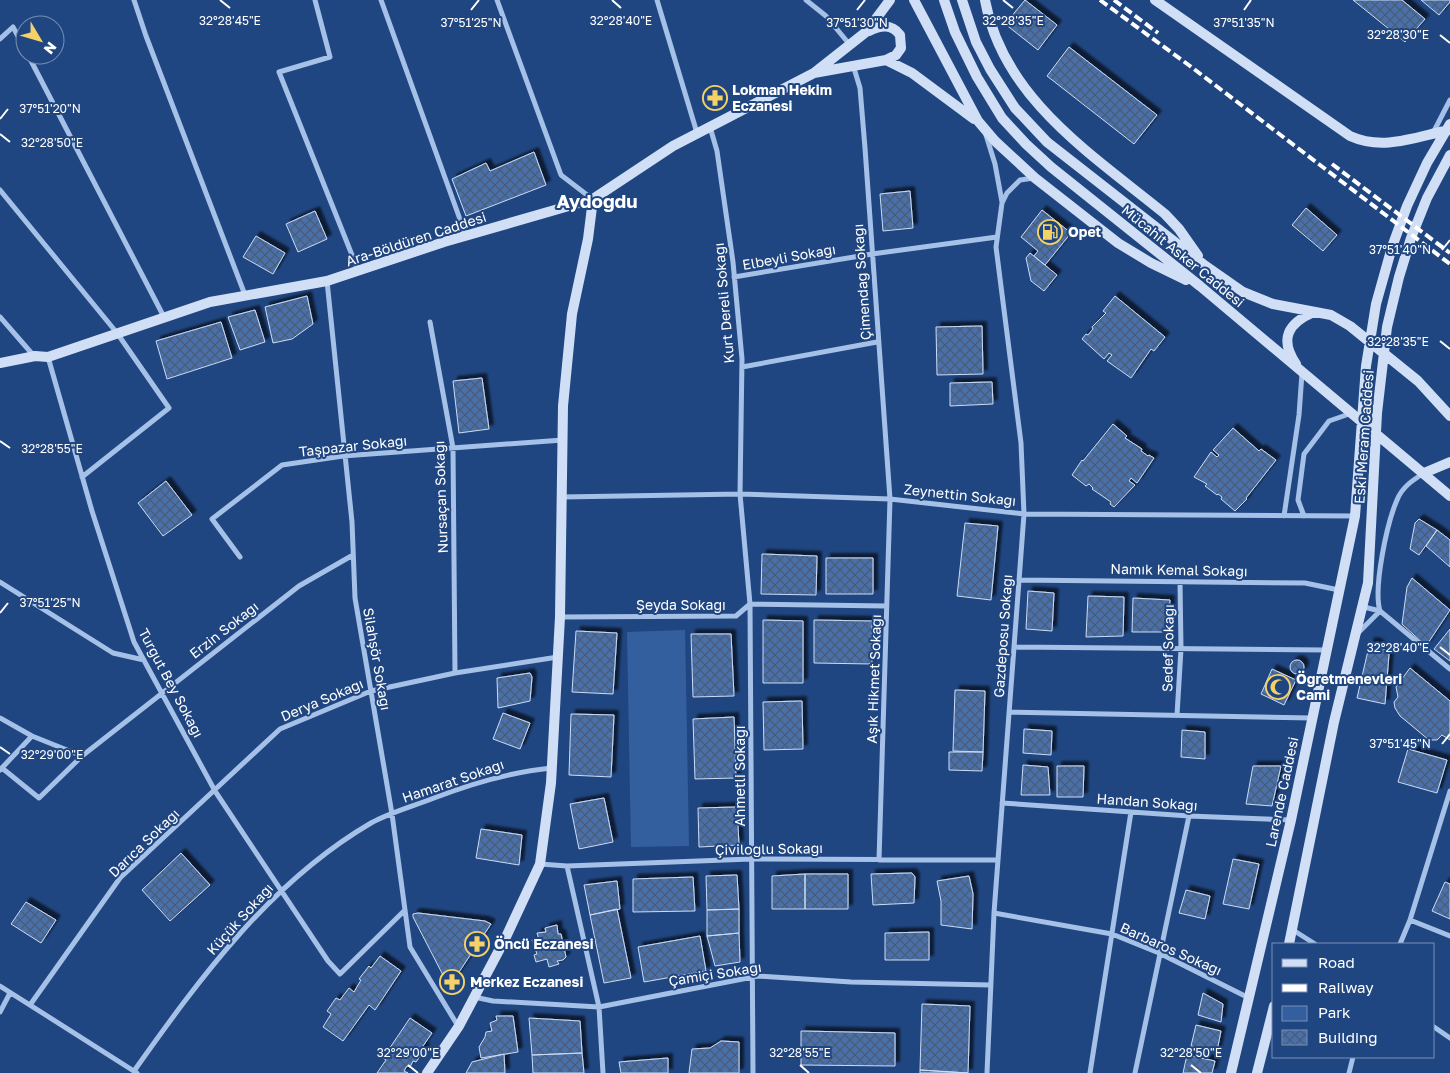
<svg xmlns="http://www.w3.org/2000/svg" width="1450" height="1073" font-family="'Golos Text',sans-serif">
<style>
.green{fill:#345f9f}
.building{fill:url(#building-cross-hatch);stroke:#cadcf6;filter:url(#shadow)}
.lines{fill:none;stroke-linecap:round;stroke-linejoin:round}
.street{stroke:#a6c1e8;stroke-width:5}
.secondary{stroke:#d1dff6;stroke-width:10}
.rail{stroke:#fff;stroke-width:4;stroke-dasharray:9 4;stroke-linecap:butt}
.ticks{fill:none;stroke:#fff;stroke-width:2}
.labels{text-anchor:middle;stroke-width:4;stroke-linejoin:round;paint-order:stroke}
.poi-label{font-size:14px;font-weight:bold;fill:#fff;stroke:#204681;text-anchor:start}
.street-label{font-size:14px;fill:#fff;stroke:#204681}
.district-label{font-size:19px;font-weight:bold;fill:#fff;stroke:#204681}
.ticks-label{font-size:12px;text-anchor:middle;fill:#fff;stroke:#204681;stroke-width:4;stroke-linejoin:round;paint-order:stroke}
</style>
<defs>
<pattern id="building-cross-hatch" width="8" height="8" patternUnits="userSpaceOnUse" patternTransform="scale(1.25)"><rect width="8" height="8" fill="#4970aa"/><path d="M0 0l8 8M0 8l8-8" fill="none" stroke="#4b5c76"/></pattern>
<filter id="shadow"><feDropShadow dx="4.5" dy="-4.5" stdDeviation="1" flood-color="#0009"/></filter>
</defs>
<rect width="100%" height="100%" fill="#204681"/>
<path class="green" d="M685 630 689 846 631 847 627 632Z"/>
<path class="building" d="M1025 0 1057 25 1038 50 1005 24Z
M1353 0H1402L1425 19 1405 42Z
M1421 0H1450V2L1439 15Z
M1069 47 1157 115 1134 144 1047 76Z
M534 152 546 185 466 216 452 179 486 163 490 171Z
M910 191 913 228 883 231 880 194Z
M1306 208 1337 235 1323 251 1292 225Z
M1042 210 1071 233 1045 265 1034 256 1038 251 1021 237Z
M315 211 327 239 298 252 286 224Z
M256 236 285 253 273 274 243 257Z
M1030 253 1057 275 1044 291 1031 281 1026 258Z
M307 296 313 324 292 339 273 343 265 307Z
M1115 296 1165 337 1154 351 1151 349 1131 378 1107 361 1112 355 1109 353 1104 359 1082 339 1086 334 1088 335 1093 329 1092 327 1106 313 1103 311Z
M255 310 265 342 240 350 228 317Z
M221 322 232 358 167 379 156 341Z
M982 326 983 374 937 375 936 327Z
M482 378 489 429 459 433 453 381Z
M992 382 993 404 950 406V383Z
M1113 424 1127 436 1125 438 1142 449 1141 451 1148 456 1149 455 1154 458 1137 483 1131 478 1129 481 1135 485 1114 507 1110 504 1111 502 1092 489 1093 488 1089 484 1086 486 1072 475 1082 460 1083 461Z
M1233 428 1259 451 1261 449 1276 460 1246 498 1247 499 1235 511 1221 499 1222 497 1218 494 1217 495 1205 486 1207 484 1194 477 1211 452 1217 457 1219 455 1213 450Z
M166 481 192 515 163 536 138 503Z
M1419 519 1437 530 1419 555 1410 549 1415 523Z
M965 523 998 526 991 600 957 596Z
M1437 530 1450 540V567L1426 546Z
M762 554 817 556 816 595 761 594Z
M826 558H873V594H826Z
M1412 578 1450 610 1426 646 1402 624 1407 587Z
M1028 591 1054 593 1052 631 1026 629Z
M1088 596 1124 597 1123 636 1086 637Z
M1133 598 1170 600 1168 632H1132Z
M763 620 803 621V683H763Z
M814 620 872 621V664L814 663Z
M1450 629V661L1434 649Z
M576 631 617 633 613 694 572 692Z
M691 634H731L734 696 693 697Z
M1370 642 1377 643 1389 654 1385 704 1357 698Z
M1290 667a7 7 0 1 1 14 0a7 7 0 1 1-14 0Z
M1410 668 1450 701V740L1442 735 1437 740H1429L1400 716 1395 708 1394 702 1398 697 1396 687Z
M1272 669 1296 680 1284 705 1261 694Z
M530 673 532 677 530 701 498 708 497 678Z
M955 690 985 691 983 752 953 751Z
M802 701 803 749 764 750 763 702Z
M503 713 530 723 520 749 493 739Z
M571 714 614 715 611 777 569 775Z
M734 717 736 778 695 779 693 719Z
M1024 729 1052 731 1051 755 1023 753Z
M1182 730 1205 732V759L1181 757Z
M1408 749 1447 760 1437 793 1398 782Z
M949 752H983L982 771 949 770Z
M1023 765 1048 767 1050 795H1021Z
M1057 766H1084L1083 797H1057Z
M1253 766H1281L1272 806 1246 804Z
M604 798 613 842 579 849 570 804Z
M737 807 739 845 699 847 698 808Z
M481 829 522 835 519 865 476 858Z
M181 853 210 885 170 921 142 890Z
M1233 859 1259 864 1249 909 1223 904Z
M912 873 915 877 914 903 873 905 871 874Z
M805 874H848V909H805Z
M805 874V909H772V876Z
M737 875 739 909 707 910 706 876Z
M969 876 973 894 972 929 941 925V901L937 881Z
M693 877 695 911 633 912V879Z
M617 881 620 909 590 915 584 885Z
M1445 882 1450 884V919L1432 911Z
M1186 890 1210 896 1205 919 1179 913Z
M26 902 56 920 41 943 11 924Z
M617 909 631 978 604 983 590 915Z
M739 909V933L707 936V910Z
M418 913 485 921 491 924 453 981 445 979 413 917V914Z
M557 925 558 934H561L566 957 563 960 557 961 559 964 549 967 547 959 536 962 534 955 537 954 532 940H539L537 933 546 932 545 928Z
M929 932V960H885V933Z
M739 933 740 962 715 966 707 936Z
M700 936 706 971 644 982 638 947Z
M380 956 401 971 375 1010 369 1005 343 1041 323 1027 331 1014 327 1011 336 998 340 1000 349 988 354 992 361 980 359 979 369 966 371 968Z
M1203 993 1223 1004 1221 1022 1198 1015Z
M922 1004 970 1006 968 1073 920 1070Z
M496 1016H513L518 1052 481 1058 479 1047 485 1037 486 1032 492 1031 490 1023 497 1020Z
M410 1018 432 1033 423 1046 425 1049 416 1062 413 1061 410 1067 407 1066 404 1071 408 1073H377L386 1060 383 1058Z
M529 1018 580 1021 582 1053 532 1055Z
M1196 1025 1221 1031 1217 1051 1191 1046Z
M801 1031 895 1033V1066L801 1065Z
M721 1041 739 1042V1073H689L692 1049 710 1048Z
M582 1053 584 1073H533L532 1055Z
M504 1054 505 1073H466L472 1062Z
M1187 1055 1215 1061 1212 1073H1183Z
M668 1058V1073H621L619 1062Z
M920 1070 968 1073H920Z"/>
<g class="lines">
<path class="street" d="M134 0 146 36 245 295
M315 0 330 57 279 72 358 270
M381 0 466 236
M497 0 561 175 591 198
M657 0 697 133
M806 0 826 16 850 45
M0 39 13 27 25 49
M28 55 164 317
M853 65 860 88 865 148 890 499 879 860
M710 127 717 151 733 262 742 359 740 494 750 604 753 1073
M1433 133 1450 100
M986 135 995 164 1002 202
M0 190 117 333 169 408 82 477
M734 277 872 254 997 237
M327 281 352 522 355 598 392 814 410 947 458 1026
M0 317 34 356
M430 322 453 448 455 673
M48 357 92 511 134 642 215 791 328 961 340 974 405 910
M742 367 877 342
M562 497 740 494 890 499 1024 514 1355 516
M1284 516 1299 415 1302 373
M1304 516 1298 500 1304 454 1329 421 1352 413
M240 557 212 519 282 465 343 456 563 440
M1019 580 1305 583 1339 590
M0 582 113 653 144 660
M1364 607 1380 611 1450 669
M560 617 736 616 750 604 887 606
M1358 633 1380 611C1373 588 1387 523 1397 500 1402 487 1413 480 1424 473
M1014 647 1326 650
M1009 712 1312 718
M1177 715 1181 649 1180 582
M0 718 32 736 82 756
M2 768 39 798 82 756 299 586 353 555
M0 770 32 736
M1002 803 1189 816 1291 820
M540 864 567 866 751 859 998 860
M567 866 599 1007 603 1073
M994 913 1112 934 1159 953 1247 997
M1410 920 1450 936
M1293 930 1315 944
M1400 944 1410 920 1450 791
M0 986 137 1073
M474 997 493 1001 599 1007 758 976 851 982 991 985
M30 1005 120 878 280 729 371 691 455 673 558 657
M0 1012 10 993
M1434 1027 1450 1038
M134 1071C200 978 270 882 371 823 391 812 414 806 434 798 473 783 510 772 552 768
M987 1073 994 913 1024 514 1021 443 996 247 1002 203 1007 193 1020 180 1034 178
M1090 1073 1131 812
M1135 1073 1189 816
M1349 1073 1353 1057"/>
<path class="secondary" d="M914 0 978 121 995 141 1035 178 1118 243 1151 263 1186 280
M944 0 955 32 977 77 1002 118 1026 144 1051 167 1200 286 1450 496
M962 0 976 42 990 69 1015 108 1047 142 1203 264 1243 292 1273 304 1331 315 1350 326 1418 381 1450 416
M985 0C1003 99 1093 155 1165 214L1179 229 1198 256
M1155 0 1350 136C1383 151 1415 137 1449 130
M869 31C881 25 892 24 900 35L901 48 896 55 886 60
M814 73 886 60 912 73 974 119
M0 363 35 356 48 357 210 302 327 281 444 242 593 199 673 146 814 73 866 32 890 0
M1296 364C1279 339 1288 323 1314 312
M1424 473 1450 462
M1289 944 1334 722 1368 583 1377 413 1387 327 1399 277 1411 238 1427 198 1450 155
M427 1073 459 1026 506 937 540 864 551 783 560 617 563 406 572 314 588 239 593 199
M1231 1073 1291 820 1355 516 1366 366 1376 304 1392 247 1407 206 1427 163 1450 124
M1257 1073 1274 1006"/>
<path class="rail" d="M1100 0 1190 66 1450 264
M1114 0 1158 33
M1332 164 1450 253"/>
</g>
<path class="ticks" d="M220 0 230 8M612 0 621 8M1003 0 1013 8M471 10 479 0M857 10 865 0M1244 10 1251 0M1440 35 1450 43M0 119 8 109M0 134 10 142M1442 250 1450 240M1440 341 1450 349M0 441 10 448M0 613 8 603M1440 647 1450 655M1442 744 1450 734M0 747 10 754M408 1065 418 1073M800 1065 809 1073M1191 1065 1201 1073"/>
<defs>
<symbol id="pharmacy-ring" viewBox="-11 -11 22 22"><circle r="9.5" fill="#204681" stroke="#f5d267" stroke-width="1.5"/><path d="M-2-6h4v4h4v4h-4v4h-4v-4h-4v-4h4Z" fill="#f5d267"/></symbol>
<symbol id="fuel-ring" viewBox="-11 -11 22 22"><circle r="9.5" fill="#204681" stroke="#f5d267" stroke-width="1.5"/><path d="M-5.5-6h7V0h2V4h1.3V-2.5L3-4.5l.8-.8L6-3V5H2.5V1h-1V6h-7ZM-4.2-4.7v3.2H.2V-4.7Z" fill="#f5d267"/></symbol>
<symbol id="mosque-ring" viewBox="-11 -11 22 22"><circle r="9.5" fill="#204681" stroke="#f5d267" stroke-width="1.5"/><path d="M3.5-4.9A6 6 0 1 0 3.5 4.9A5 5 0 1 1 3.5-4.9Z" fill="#f5d267"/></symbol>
</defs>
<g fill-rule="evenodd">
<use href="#pharmacy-ring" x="701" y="84" width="28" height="28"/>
<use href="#fuel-ring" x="1036" y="218" width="28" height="28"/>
<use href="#mosque-ring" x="1264" y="673" width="28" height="28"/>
<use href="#pharmacy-ring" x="463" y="930" width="28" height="28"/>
<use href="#pharmacy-ring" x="438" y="968" width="28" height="28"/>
</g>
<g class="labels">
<g class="poi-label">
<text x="732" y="95">Lokman Hekim<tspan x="732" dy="16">Eczanesi</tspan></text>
<text x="1068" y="237">Opet</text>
<text x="1296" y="684">Öğretmenevleri<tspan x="1296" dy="16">Cami</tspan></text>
<text x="494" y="949">Öncü Eczanesi</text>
<text x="470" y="987">Merkez Eczanesi</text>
</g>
<g class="street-label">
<text transform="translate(416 239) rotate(-18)" y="5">Ara-Böldüren Caddesi</text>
<text transform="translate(1183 256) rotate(39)" y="5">Mücahit Asker Caddesi</text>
<text transform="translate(789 257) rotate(-10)" y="5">Elbeyli Sokağı</text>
<text transform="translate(862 282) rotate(-94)" y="5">Çimendağ Sokağı</text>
<text transform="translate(724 303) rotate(-95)" y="5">Kurt Dereli Sokağı</text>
<text transform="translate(1364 437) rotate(-86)" y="5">Eski Meram Caddesi</text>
<text transform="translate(353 446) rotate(-6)" y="5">Taşpazar Sokağı</text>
<text transform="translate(960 495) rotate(6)" y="5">Zeynettin Sokağı</text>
<text transform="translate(441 497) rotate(-92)" y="5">Nursaçan Sokağı</text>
<text transform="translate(1179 570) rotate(1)" y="5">Namık Kemal Sokağı</text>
<text x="681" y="610">Şeyda Sokağı</text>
<text transform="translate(224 630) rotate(-38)" y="5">Erzin Sokağı</text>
<text transform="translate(1003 636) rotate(-86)" y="5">Gazdeposu Sokağı</text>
<text transform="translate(1168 648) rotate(-89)" y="5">Sedef Sokağı</text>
<text transform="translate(377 659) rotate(80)" y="5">Silahşör Sokağı</text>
<text transform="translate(874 679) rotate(-88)" y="5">Aşık Hikmet Sokağı</text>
<text transform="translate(171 683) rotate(62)" y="5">Turgut Bey Sokağı</text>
<text transform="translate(322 700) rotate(-23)" y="5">Derya Sokağı</text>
<text transform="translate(740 776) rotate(-90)" y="5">Ahmetli Sokağı</text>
<text transform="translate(453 781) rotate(-19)" y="5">Hamarat Sokağı</text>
<text transform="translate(1282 792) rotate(-78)" y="5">Larende Caddesi</text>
<text transform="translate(1147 802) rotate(4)" y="5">Handan Sokağı</text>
<text transform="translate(144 843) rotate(-44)" y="5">Darıca Sokağı</text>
<text transform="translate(769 849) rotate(-1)" y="5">Çiviloğlu Sokağı</text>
<text transform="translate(240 919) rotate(-48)" y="5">Küçük Sokağı</text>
<text transform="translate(1171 949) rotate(24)" y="5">Barbaros Sokağı</text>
<text transform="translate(715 974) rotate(-9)" y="5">Çamiçi Sokağı</text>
</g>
<g class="district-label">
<text x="597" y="208">Aydoğdu</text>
</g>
</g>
<g class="ticks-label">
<text x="230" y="25">32°28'45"E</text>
<text x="621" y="25">32°28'40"E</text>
<text x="1013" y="25">32°28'35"E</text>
<text x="471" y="27">37°51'25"N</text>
<text x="857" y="27">37°51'30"N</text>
<text x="1244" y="27">37°51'35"N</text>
<text x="1398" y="39">32°28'30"E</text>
<text x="50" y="113">37°51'20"N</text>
<text x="52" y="147">32°28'50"E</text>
<text x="1400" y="254">37°51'40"N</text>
<text x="1398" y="346">32°28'35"E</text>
<text x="52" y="453">32°28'55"E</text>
<text x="50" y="607">37°51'25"N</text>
<text x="1398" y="652">32°28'40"E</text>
<text x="1400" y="748">37°51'45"N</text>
<text x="52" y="759">32°29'00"E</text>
<text x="408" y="1057">32°29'00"E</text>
<text x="800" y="1057">32°28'55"E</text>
<text x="1191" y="1057">32°28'50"E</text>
</g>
<rect x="1272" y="943" width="162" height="115" fill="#204681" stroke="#7990b3"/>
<rect x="1282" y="959" width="25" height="8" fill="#d1dff6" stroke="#7990b3"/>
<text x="1318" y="968" font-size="15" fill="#ffffff">Road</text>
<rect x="1282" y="984" width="25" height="8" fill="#ffffff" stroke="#7990b3"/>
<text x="1318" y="993" font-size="15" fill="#ffffff">Railway</text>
<rect x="1282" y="1006" width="25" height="15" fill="#345f9f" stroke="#7990b3"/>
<text x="1318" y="1018" font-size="15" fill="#ffffff">Park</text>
<rect x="1282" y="1030" width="25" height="15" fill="url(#building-cross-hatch)" stroke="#7990b3"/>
<text x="1318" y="1043" font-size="15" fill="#ffffff">Building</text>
<g transform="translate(40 40) rotate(128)"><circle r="24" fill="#204681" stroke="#7990b3"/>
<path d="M0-4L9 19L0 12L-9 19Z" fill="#f5d267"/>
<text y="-8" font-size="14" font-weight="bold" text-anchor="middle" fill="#ffffff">N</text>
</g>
</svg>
